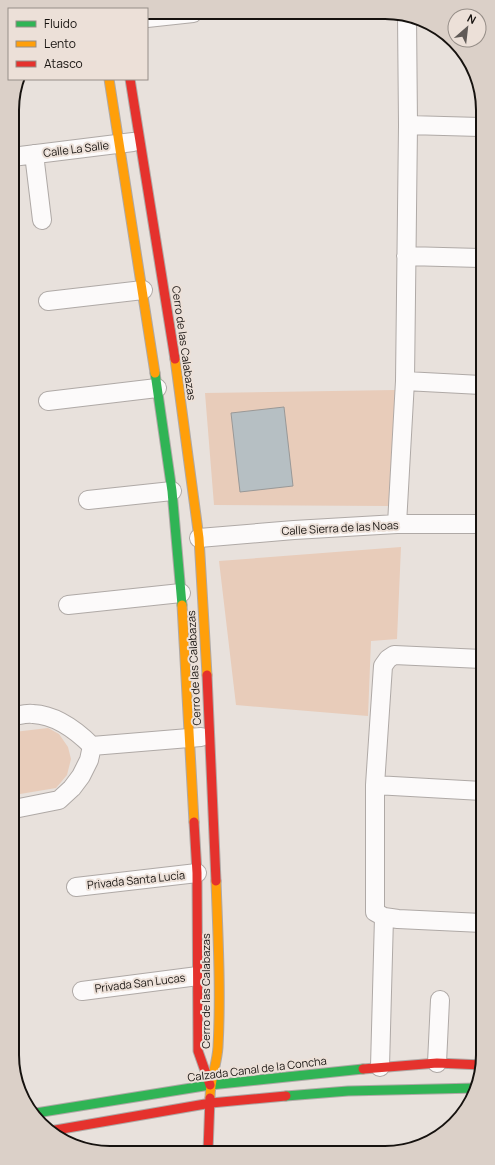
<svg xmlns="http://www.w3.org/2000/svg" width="495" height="1165" font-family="Manrope,sans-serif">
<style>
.green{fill:#e8ccba}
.building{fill:#b6bfc3;stroke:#999897}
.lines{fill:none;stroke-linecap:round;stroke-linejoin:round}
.street-casing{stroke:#afa9a6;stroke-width:20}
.fast-casing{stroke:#afa9a6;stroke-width:11}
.slow-casing{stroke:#afa9a6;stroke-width:11}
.jam-casing{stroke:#afa9a6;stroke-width:11}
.street{stroke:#fcfafa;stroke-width:18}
.fast{stroke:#30b455;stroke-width:9}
.slow{stroke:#ff9f0a;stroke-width:9}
.jam{stroke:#e5322d;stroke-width:9}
.labels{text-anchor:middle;stroke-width:4;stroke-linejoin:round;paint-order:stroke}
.street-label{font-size:11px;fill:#16120f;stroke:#ece0d8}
.rim{fill:none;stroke:#16120f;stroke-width:2}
</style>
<rect width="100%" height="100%" fill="#e8e1dc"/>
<path class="green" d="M395 390 389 506 214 505 205 393Z
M401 547 397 639 371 641 368 716 236 705 219 561Z
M48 728 59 734 68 747 71 759 67 775 56 788 14 795V732Z"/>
<path class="building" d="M284 407 293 486 240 492 231 413Z"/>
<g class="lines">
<defs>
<path id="street" d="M147 18 193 13
M408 125 480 127
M34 154 42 220
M12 157 133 142
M406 256 480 258
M48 301 143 290
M405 381 481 385
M48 401 157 388
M88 500 172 491
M397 524 405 381 408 125 407 15
M199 538 294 530 397 524H481
M68 605 181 593
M482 659 394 655 388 659 383 666 375 785V912L384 917 398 919 482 923
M14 716C20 715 27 713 33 714 56 715 76 730 92 746L201 737
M375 785 482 791
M14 809 59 800 72 788 81 776 89 760 92 746
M76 887 197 873
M82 991 198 976
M437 1063 440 1000
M380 1067 384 917"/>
<path id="fast" d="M155 373 172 491 182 605
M286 1096 348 1091 477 1088
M36 1113 210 1085 363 1069"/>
<path id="slow" d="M109 79 155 373
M175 359 199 538 207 675
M182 605 194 822
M210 1098C210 1080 217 1064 218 1047 221 992 218 937 216 881"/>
<path id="jam" d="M130 79 175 359
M207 675 216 881
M194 822 197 873 198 1051 210 1085
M363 1069 437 1063 482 1065
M50 1131 211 1103 286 1096
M208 1151 210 1098"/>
</defs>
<use href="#street" class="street-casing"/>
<use href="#fast" class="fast-casing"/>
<use href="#slow" class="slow-casing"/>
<use href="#jam" class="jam-casing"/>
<use href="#street" class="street"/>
<use href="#fast" class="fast"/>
<use href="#slow" class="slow"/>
<use href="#jam" class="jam"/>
</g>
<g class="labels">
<g class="street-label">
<text transform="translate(76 149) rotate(-7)" y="4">Calle La Salle</text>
<text transform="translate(184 343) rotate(82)" y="4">Cerro de las Calabazas</text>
<text transform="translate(340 528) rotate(-3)" y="4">Calle Sierra de las Noas</text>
<text transform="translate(194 668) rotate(-93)" y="4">Cerro de las Calabazas</text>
<text transform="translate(136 880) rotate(-6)" y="4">Privada Santa Lucía</text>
<text transform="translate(140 983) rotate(-7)" y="4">Privada San Lucas</text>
<text transform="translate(206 991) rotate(-90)" y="4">Cerro de las Calabazas</text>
<text transform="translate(257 1069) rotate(-7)" y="4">Calzada Canal de la Concha</text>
</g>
</g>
<path d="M0 0H495V1165H0ZM110 19H385A91 91 0 0 1 476 110V1055A91 91 0 0 1 385 1146H110A91 91 0 0 1 19 1055V110A91 91 0 0 1 110 19Z" fill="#dbd0c8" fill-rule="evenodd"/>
<path class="rim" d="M110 19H385A91 91 0 0 1 476 110V1055A91 91 0 0 1 385 1146H110A91 91 0 0 1 19 1055V110A91 91 0 0 1 110 19Z"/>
<rect x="8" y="8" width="140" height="72" fill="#ece0d8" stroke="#968e88"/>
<rect x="16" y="21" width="20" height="6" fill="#30b455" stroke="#968e88"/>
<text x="44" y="28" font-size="12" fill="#16120f">Fluido</text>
<rect x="16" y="41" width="20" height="6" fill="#ff9f0a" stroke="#968e88"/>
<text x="44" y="48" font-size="12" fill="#16120f">Lento</text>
<rect x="16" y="61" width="20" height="6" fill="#e5322d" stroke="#968e88"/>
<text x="44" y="68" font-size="12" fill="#16120f">Atasco</text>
<g transform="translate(467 28) rotate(28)"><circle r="19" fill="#ece0d8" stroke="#968e88"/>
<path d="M0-3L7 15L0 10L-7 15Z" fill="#605a57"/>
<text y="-6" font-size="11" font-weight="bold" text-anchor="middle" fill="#16120f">N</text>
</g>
</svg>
